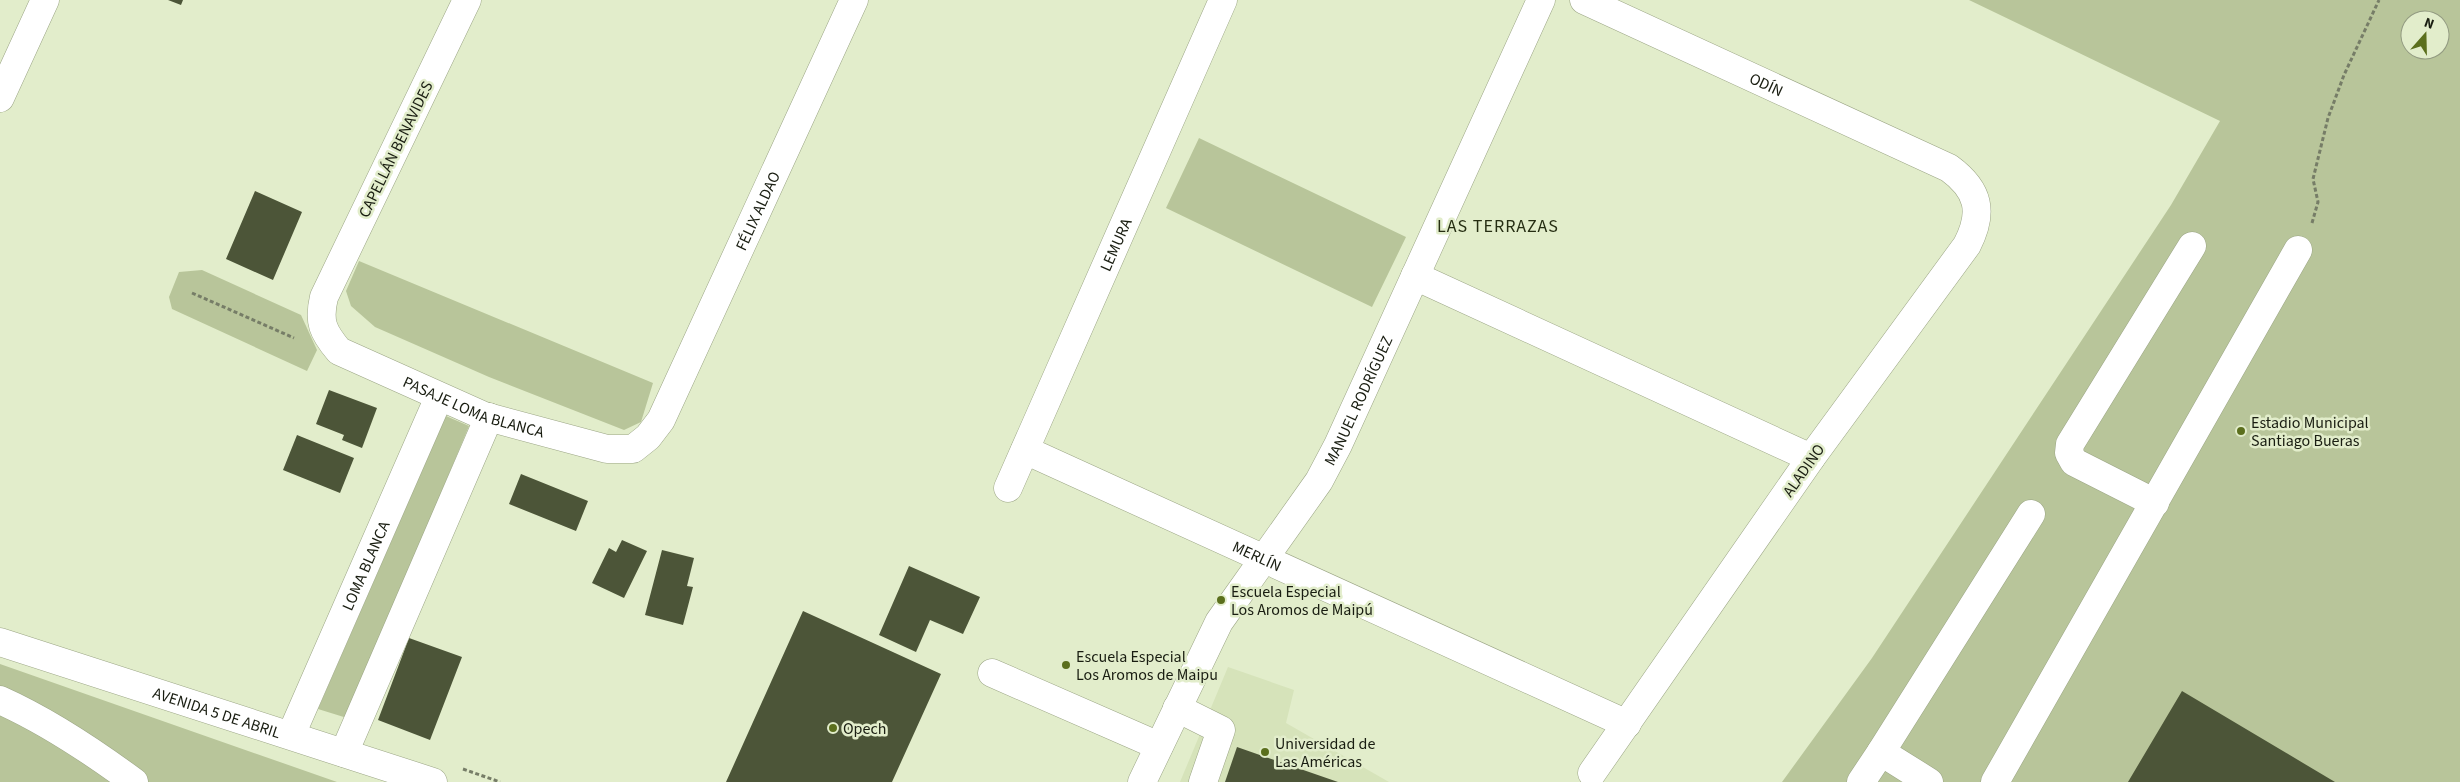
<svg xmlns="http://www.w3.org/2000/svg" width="2460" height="782" font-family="'Source Sans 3',sans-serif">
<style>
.built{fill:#d6e3ba}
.green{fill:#b8c59a;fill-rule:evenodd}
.building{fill:#4c5538}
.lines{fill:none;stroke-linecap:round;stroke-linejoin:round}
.minor-casing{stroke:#9ba585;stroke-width:29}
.major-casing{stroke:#9ba585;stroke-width:29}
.path{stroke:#767d67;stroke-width:3;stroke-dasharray:4 2.5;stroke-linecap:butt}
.minor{stroke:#fff;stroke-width:28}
.major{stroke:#fff;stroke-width:28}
.poi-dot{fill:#5b6f1d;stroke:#e2edcb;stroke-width:2}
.labels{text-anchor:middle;stroke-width:5;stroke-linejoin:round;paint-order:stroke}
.street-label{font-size:16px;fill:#191d11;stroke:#e2edcb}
.poi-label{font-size:16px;fill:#191d11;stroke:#e2edcb;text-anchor:start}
.neighbourhood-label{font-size:18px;letter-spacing:1px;fill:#252d12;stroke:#e2edcb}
</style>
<rect width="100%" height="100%" fill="#e2edcb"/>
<path class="built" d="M1228 667 1294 690 1286 723 1389 782H1180Z"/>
<path class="green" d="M1969 0H2460V782H1782L1872 658 2171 205 2220 121ZM2410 20H2440V50H2410Z
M1199 138 1406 237 1372 307 1166 208Z
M359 261 653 383 641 422 624 430 489 377 375 327 351 306 346 291Z
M202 270 301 315 317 350 307 371 172 309 169 297 179 272Z
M446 416 469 426 347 718 318 709Z
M0 664 337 782H0Z"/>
<path class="building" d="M168 0H183L181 5Z
M255 191 302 212 273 280 226 259Z
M329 390 377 408 362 448 342 440 344 435 316 424Z
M297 435 354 458 340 493 283 470Z
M521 474 588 501 576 531 509 504Z
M622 540 647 551 624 598 592 583 609 548 616 552Z
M662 550 694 558 687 586 693 587 683 625 645 615Z
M909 566 980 597 963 634 930 620 916 652 879 635Z
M803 611 941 674 892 782H726Z
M409 638 462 657 430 740 378 720Z
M2182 691 2335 782H2128Z
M1237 747 1338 782H1225Z"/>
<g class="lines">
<defs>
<g id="minor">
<path id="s1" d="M467 0 324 297C318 322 323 332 339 351L484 416 607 449H633L648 437 661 420 854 0"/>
<path id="s2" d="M1584 0 1949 168C1979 190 1984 212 1967 245L1811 458 1592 773"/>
<path d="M0 98 45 0"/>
<path d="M1415 276 1811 458"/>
<path id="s3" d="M1025 450 1627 724"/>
<path id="s4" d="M1008 488 1223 0"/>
<path d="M2155 503 2074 462 2069 453 2070 444 2192 246"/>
<path d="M992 673 1159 746"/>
<path d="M0 700C47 721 92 751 134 782"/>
<path d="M1177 708 1221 730 1203 782"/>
<path id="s5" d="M291 735 439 397"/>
<path d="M344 753 489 417"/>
<path id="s6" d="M1142 782 1219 622 1319 481 1338 445 1541 0"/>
<path d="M1861 782 1881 752"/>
<path d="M1929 782 1881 752 2031 514"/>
<path d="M1995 782 2298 250"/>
</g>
<g id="major">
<path id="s7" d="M0 642 433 782"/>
</g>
</defs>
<use href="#minor" class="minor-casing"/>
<use href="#major" class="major-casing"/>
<path class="path" d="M2312 223 2318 202 2313 179 2328 118 2344 75 2379 0
M192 293 294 338
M463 769 500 782"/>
<use href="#minor" class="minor"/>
<use href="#major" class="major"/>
</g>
<g class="poi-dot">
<circle cx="2241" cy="431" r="5"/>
<circle cx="1221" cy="600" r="5"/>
<circle cx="1066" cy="665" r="5"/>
<circle cx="833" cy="728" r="5"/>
<circle cx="1265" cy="752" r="5"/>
</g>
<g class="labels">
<g class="street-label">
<text dy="6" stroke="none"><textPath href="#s2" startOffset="201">ODÍN</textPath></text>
<text transform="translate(395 149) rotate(-64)" y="6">CAPELLÁN BENAVIDES</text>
<text dy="6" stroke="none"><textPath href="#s1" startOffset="972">FÉLIX ALDAO</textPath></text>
<text dy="6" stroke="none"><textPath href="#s4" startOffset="266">LEMURA</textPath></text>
<text dy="6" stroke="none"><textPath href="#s6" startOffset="440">MANUEL RODRÍGUEZ</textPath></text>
<text dy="6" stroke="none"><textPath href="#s1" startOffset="535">PASAJE LOMA BLANCA</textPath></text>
<text transform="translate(1803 470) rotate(-55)" y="6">ALADINO</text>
<text dy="6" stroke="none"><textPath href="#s3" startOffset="255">MERLÍN</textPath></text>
<text dy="6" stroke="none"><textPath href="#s5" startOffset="185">LOMA BLANCA</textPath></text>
<text dy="6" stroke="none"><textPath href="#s7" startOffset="228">AVENIDA 5 DE ABRIL</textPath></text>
</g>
<g class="poi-label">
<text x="2251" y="428">Estadio Municipal<tspan x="2251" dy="18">Santiago Bueras</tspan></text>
<text x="1231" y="597">Escuela Especial<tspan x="1231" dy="18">Los Aromos de Maipú</tspan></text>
<text x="1076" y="662">Escuela Especial<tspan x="1076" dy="18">Los Aromos de Maipu</tspan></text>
<text x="843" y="734">Opech</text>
<text x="1275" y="749">Universidad de<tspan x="1275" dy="18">Las Américas</tspan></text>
</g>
<g class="neighbourhood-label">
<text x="1498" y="232">LAS TERRAZAS</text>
</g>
</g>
<g transform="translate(2425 35) rotate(20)"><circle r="24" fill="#e2edcb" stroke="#929a81"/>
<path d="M0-4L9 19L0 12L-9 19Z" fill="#5b6f1d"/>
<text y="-8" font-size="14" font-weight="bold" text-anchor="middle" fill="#191d11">N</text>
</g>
</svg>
